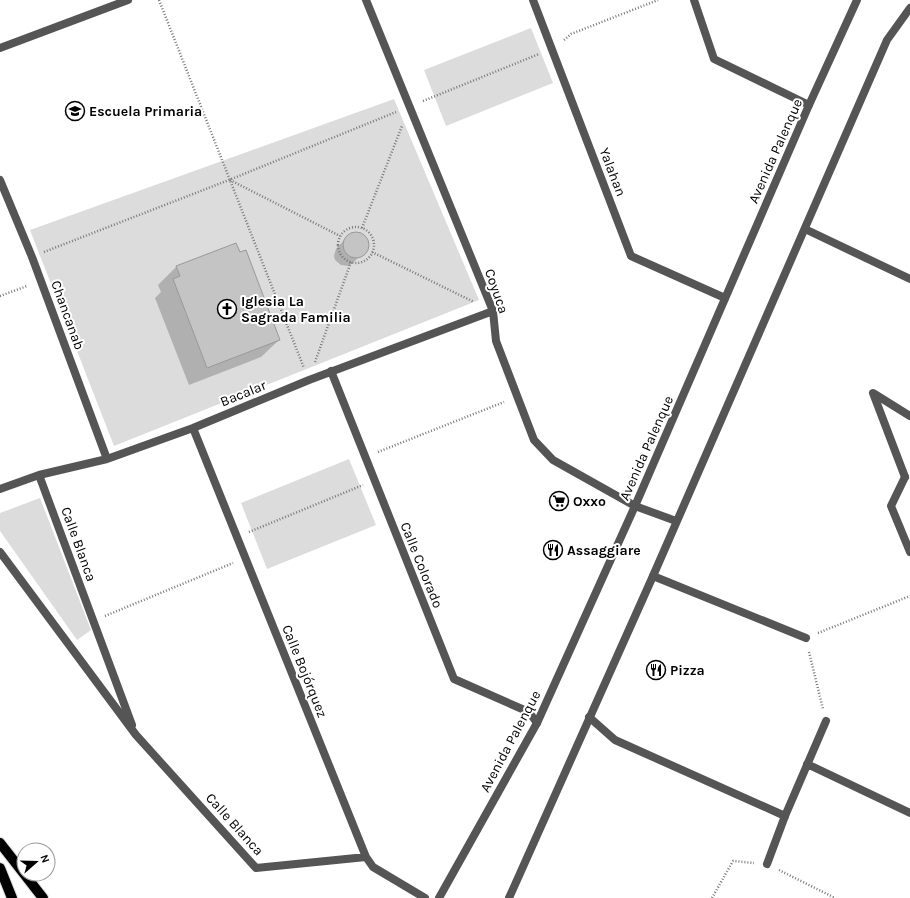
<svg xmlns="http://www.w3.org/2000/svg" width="910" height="898" font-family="Karla,sans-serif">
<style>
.green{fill:#dcdcdc}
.shadow{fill:#0003}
.building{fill:#c4c4c4;stroke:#999}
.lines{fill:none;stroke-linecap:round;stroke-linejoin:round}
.primary-casing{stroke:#dbdbdb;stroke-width:12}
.path{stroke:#777;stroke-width:2.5;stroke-dasharray:1 2;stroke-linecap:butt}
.service{stroke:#555;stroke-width:8}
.minor{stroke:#555;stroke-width:8}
.tertiary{stroke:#555;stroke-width:8}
.primary{stroke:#000;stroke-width:10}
.labels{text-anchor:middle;stroke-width:4;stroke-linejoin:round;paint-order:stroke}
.poi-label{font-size:14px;font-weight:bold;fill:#000;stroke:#fff;text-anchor:start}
.street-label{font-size:14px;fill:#000;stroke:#fff}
</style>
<rect width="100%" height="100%" fill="#fff"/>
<path class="green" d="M531 28 553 83 446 126 424 70Z
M394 99 479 300 114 446 30 230Z
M349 459 376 525 267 569 241 503Z
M40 498 91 630 77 640 0 531V513Z"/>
<path class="shadow" d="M355 233 362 235 367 240V244L365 252 349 266 341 265 335 260 334 256 336 249 348 236Z
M236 244 279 340 261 357 189 385 155 298 161 292 158 285 176 267Z"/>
<path class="building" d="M343 245a13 13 0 1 1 26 0a13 13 0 1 1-26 0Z
M236 243 240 252 246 250 280 340 207 368 173 279 180 276 176 266Z"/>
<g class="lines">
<defs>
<path id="primary" d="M0 843 43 898
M0 868 12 898"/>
</defs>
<use href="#primary" class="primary-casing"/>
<path class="path" d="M159 0 304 368
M564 40 571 34 658 0
M423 101 539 54
M230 180 340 236
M338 245a18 18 0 1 1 36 0a18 18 0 1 1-36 0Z
M362 228 402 126
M44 252 229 180 396 112
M372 252 474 302
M0 296 27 286
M315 362 351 262
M378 452 504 402
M249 532 363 485
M105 616 233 563
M818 633 910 596
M809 652 823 709
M779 870 835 898
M712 898 733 861 754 863"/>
<path class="service" d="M905 477 873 393 910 416
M767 864 785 816"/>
<path class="minor" d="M366 0 493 311 496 341 534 440 553 460 635 506 676 521
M533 0 631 256 725 298
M694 0 714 59 809 105
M0 48 128 0
M0 180 32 257 107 459
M805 229 910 279
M331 371 454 679 529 712 537 723
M193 428 366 857 373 867 425 898
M39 475 132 725
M905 477 891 506 910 552
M0 489 39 475 107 459 193 428 309 380 493 311
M0 552 136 735 256 868 366 857
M653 576 806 638
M589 717 615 740 785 816 826 721
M807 764 910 813"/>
<path class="tertiary" d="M439 898 537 723 635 506 809 105 857 0
M509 898 653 576 887 40 910 8"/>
<use href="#primary" class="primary"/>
</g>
<defs>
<symbol id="school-ring" viewBox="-11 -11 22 22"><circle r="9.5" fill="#fff" stroke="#000" stroke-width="1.5"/><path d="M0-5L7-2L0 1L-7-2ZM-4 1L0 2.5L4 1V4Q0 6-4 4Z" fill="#000"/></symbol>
<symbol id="church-ring" viewBox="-11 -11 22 22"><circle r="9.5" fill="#fff" stroke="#000" stroke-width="1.5"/><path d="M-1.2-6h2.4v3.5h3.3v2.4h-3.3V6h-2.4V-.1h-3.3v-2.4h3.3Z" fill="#000"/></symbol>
<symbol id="supermarket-ring" viewBox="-11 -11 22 22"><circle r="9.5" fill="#fff" stroke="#000" stroke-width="1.5"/><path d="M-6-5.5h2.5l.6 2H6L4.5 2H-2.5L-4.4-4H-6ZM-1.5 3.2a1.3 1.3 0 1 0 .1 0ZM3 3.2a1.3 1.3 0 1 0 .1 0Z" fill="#000"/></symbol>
<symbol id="restaurant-ring" viewBox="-11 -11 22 22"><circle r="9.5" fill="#fff" stroke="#000" stroke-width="1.5"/><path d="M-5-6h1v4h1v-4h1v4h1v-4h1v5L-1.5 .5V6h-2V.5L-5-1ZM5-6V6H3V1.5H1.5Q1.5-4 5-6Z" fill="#000"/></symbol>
</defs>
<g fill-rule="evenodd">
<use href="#school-ring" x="64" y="100" width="22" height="22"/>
<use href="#church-ring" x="216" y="298" width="22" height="22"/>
<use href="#supermarket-ring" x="548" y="490" width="22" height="22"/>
<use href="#restaurant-ring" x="542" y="539" width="22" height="22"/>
<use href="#restaurant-ring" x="645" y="659" width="22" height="22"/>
</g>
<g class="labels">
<g class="poi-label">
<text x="89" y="116">Escuela Primaria</text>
<text x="241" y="306">Iglesia La<tspan x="241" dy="16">Sagrada Familia</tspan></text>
<text x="573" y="506">Oxxo</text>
<text x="567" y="555">Assaggiare</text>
<text x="670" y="675">Pizza</text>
</g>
<g class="street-label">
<text transform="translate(775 151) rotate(-66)" y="5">Avenida Palenque</text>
<text transform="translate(613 172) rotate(69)" y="5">Yalahan</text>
<text transform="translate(497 291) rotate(71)" y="5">Coyuca</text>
<text transform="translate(68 315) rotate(70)" y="5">Chancanab</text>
<text transform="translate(243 393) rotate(-22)" y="5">Bacalar</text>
<text transform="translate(646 448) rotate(-66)" y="5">Avenida Palenque</text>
<text transform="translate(79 544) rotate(70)" y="5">Calle Blanca</text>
<text transform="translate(422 565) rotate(68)" y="5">Calle Colorado</text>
<text transform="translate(305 671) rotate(68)" y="5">Calle Bojórquez</text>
<text transform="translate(510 741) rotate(-62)" y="5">Avenida Palenque</text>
<text transform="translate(235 824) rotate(48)" y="5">Calle Blanca</text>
</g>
</g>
<g transform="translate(36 862) rotate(70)"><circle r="19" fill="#ffffff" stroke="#999999"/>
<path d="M0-3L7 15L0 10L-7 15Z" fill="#000000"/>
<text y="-6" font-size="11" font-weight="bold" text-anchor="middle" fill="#000000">N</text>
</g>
</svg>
